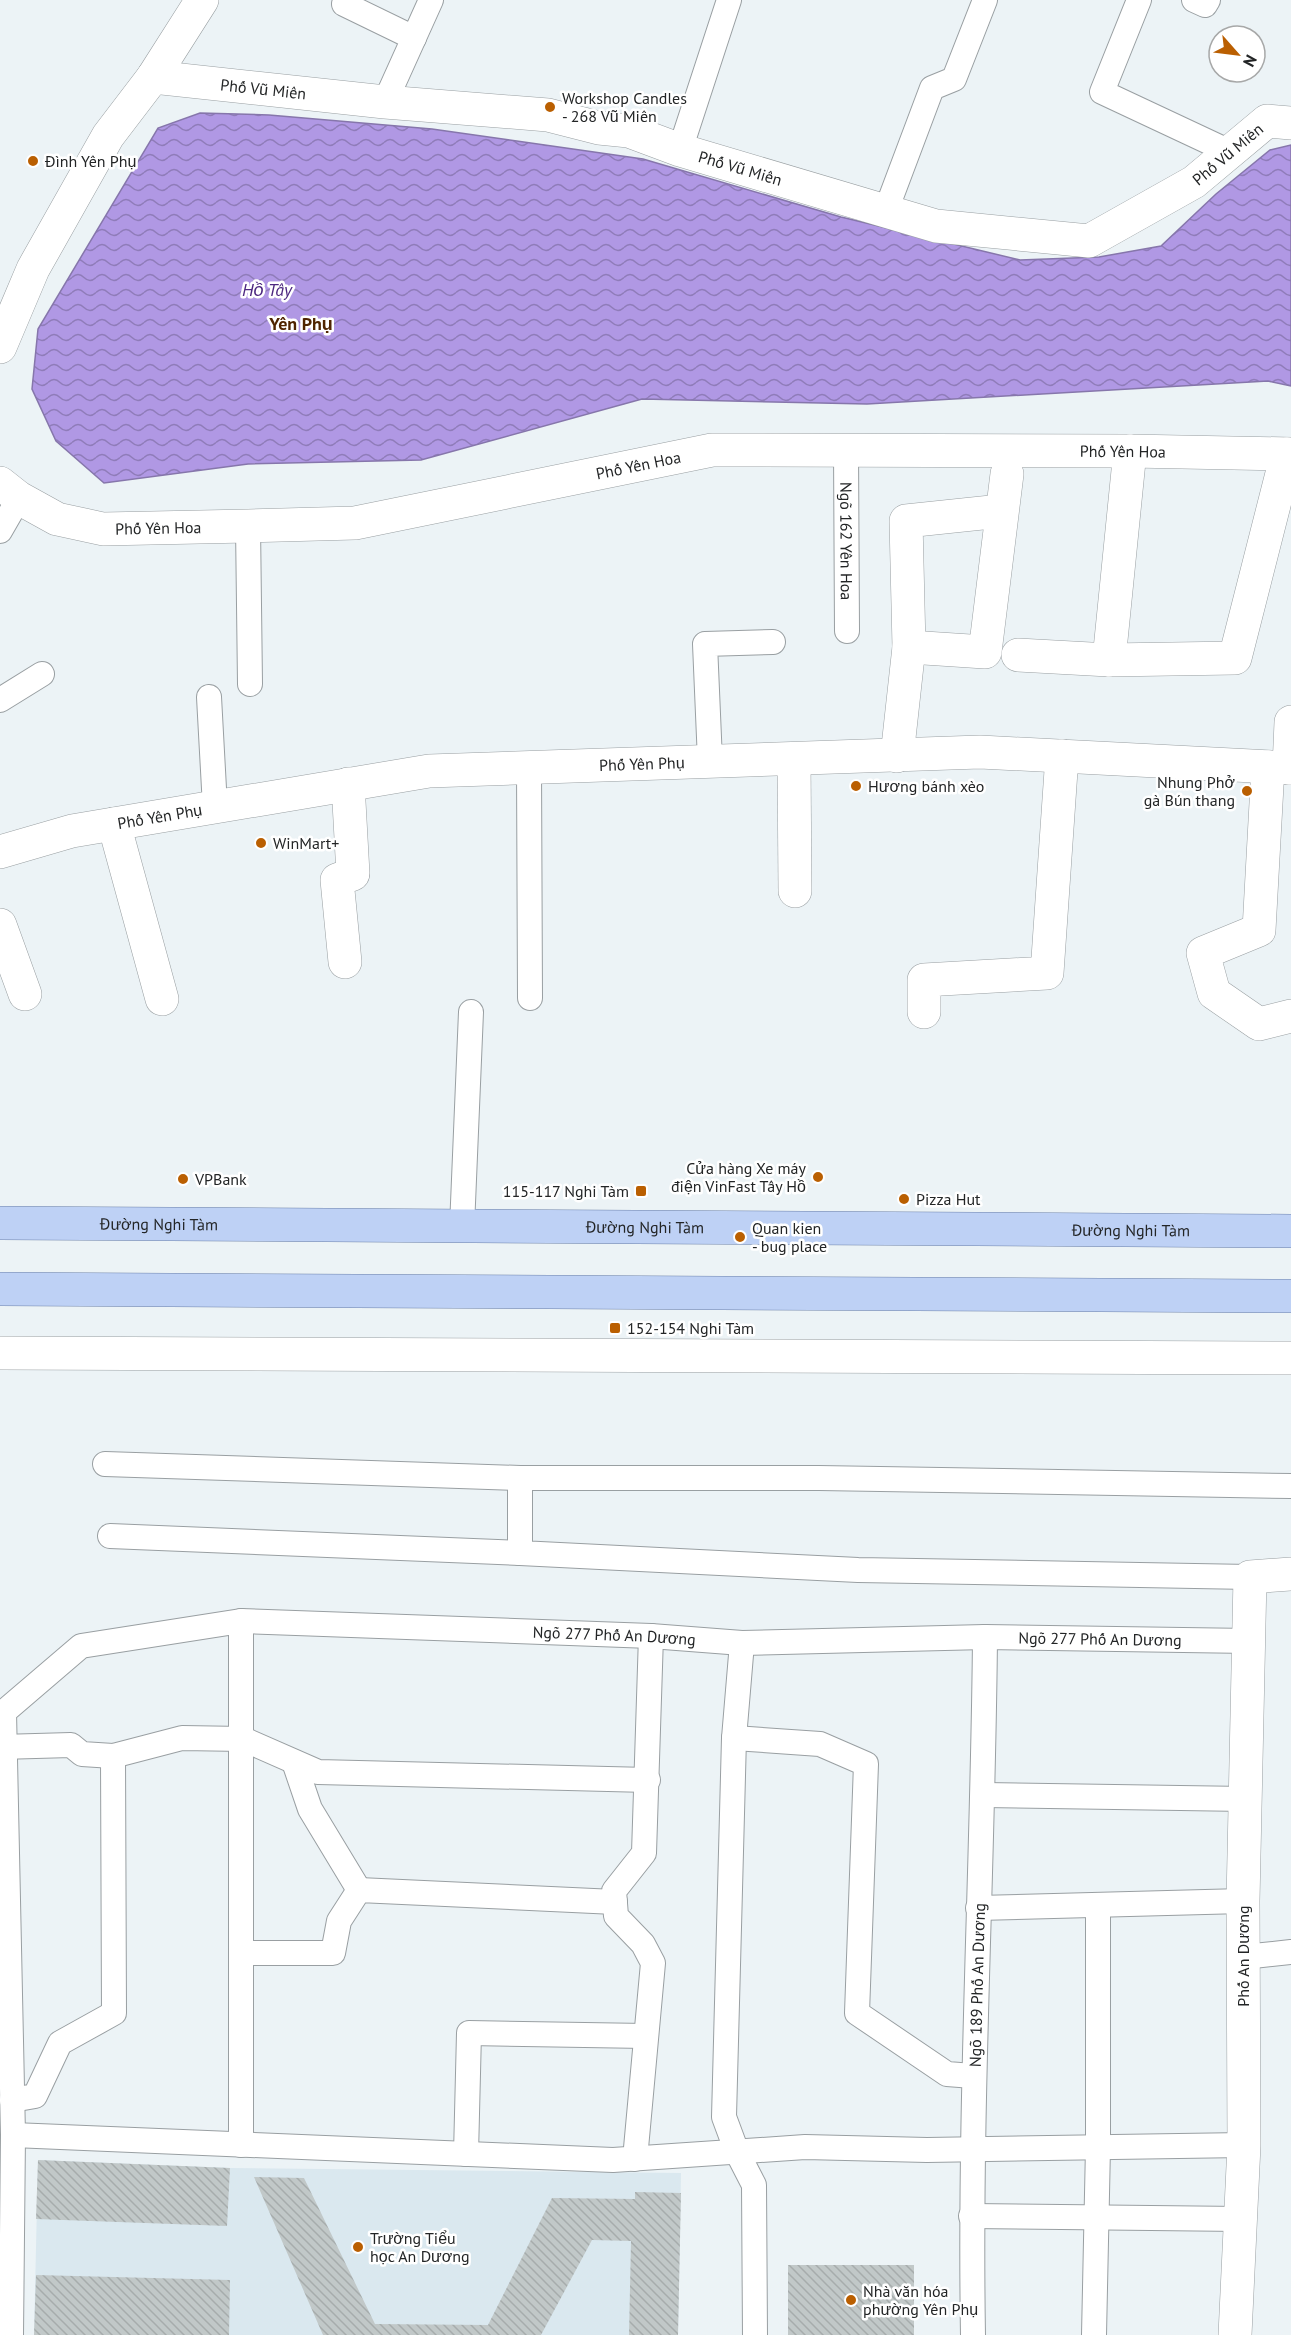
<svg xmlns="http://www.w3.org/2000/svg" width="1291" height="2335" font-family="'PT Sans',sans-serif">
<style>
.built{fill:#dae8ef}
.water{fill:url(#water-waves);stroke:#8676ab;stroke-width:1.5}
.building{fill:url(#building-back-hatch)}
.lines{fill:none;stroke-linecap:round;stroke-linejoin:round}
.service-casing{stroke:#999fa2;stroke-width:26}
.minor-casing{stroke:#999fa2;stroke-width:34}
.tertiary-casing{stroke:#999fa2;stroke-width:34}
.primary-casing{stroke:#6c81a9;stroke-width:34}
.service{stroke:#fff;stroke-width:24}
.minor{stroke:#fff;stroke-width:33}
.tertiary{stroke:#fff;stroke-width:33}
.primary{stroke:#bed1f5;stroke-width:33}
.poi-dot{fill:#ba5f01;stroke:#fff;stroke-width:2}
.labels{text-anchor:middle;stroke-width:5;stroke-linejoin:round;paint-order:stroke}
.street-label{font-size:16px;fill:#232526;stroke:#fff}
.poi-label{font-size:16px;fill:#232526;stroke:#fff;text-anchor:start}
.water-label{font-size:18px;font-style:italic;fill:#4d2880;stroke:#fff}
.neighbourhood-label{font-size:18px;font-weight:bold;fill:#4f2400;stroke:#fff}
</style>
<defs>
<pattern id="water-waves" width="16" height="10" patternUnits="userSpaceOnUse" patternTransform="scale(1.5)"><rect width="16" height="10" fill="#b098e4"/><path d="M0 5q4-4 8 0t8 0" fill="none" stroke="#8f7cb9"/></pattern>
<pattern id="building-back-hatch" width="6" height="6" patternUnits="userSpaceOnUse" patternTransform="scale(1.5)"><rect width="6" height="6" fill="#c1c8c8"/><path d="M-1 5l2 2M0 0l6 6M5-1l2 2" fill="none" stroke="#a6acac"/></pattern>
</defs>
<rect width="100%" height="100%" fill="#ecf3f6"/>
<path class="built" d="M38 2160 230 2168 681 2173 678 2335H34Z"/>
<path class="water" d="M200 113 269 115 432 129 643 159 841 217 1020 260 1099 257 1161 246 1216 194 1270 150 1291 145V386L1268 381 867 404 642 399 421 460 248 464 104 483 56 441 32 389 38 329 158 128Z"/>
<path class="building" d="M38 2160 230 2168 227 2226 36 2219Z
M254 2177 304 2178 375 2324 488 2325 552 2198 635 2199V2192L681 2193 678 2335H629L631 2241 592 2240 541 2335H323Z
M788 2265H914V2335H788Z
M36 2275 230 2280 229 2335H34Z"/>
<g class="lines">
<defs>
<g id="service">
<path d="M1139 0 1102 92 1230 152"/>
<path d="M1194 0 1205 5 1208 0"/>
<path d="M344 4 414 38"/>
<path d="M385 102 431 0"/>
<path d="M680 150 729 0"/>
<path d="M885 213 932 88 954 79 985 0"/>
<path id="s1" d="M846 449 847 631"/>
<path d="M248 526 250 684"/>
<path d="M0 531 19 498"/>
<path d="M209 697 215 807"/>
<path d="M0 700 42 674"/>
<path d="M710 761 705 644 773 642"/>
<path d="M529 768 530 998"/>
<path d="M462 1227 471 1012"/>
<path d="M105 1464 520 1478H819L1291 1486"/>
<path d="M520 1478V1553L858 1570 1250 1577"/>
<path d="M110 1536 520 1553"/>
<path d="M742 1643 734 1738 724 2117 737 2152 754 2185 755 2335"/>
<path d="M734 1738 820 1744 866 1764 857 2013 947 2074 973 2076"/>
<path d="M0 1747 71 1745 82 1754 113 1756 182 1738 243 1739 318 1772 648 1780"/>
<path d="M294 1762 310 1809 359 1890"/>
<path d="M984 1795 1246 1799"/>
<path d="M978 1908 1243 1901"/>
<path d="M242 1953H333L339 1921 359 1890 615 1902"/>
<path d="M1244 1957 1291 1952"/>
<path d="M12 2100 35 2096 60 2043 114 2013 113 1756"/>
<path d="M13 2135 613 2160 805 2147 927 2150 1244 2145"/>
<path d="M241 2145V1621"/>
<path d="M466 2154 469 2033 646 2036"/>
<path d="M635 2159 653 1963 643 1944 616 1916 614 1891 644 1853 651 1636"/>
<path d="M971 2216 1241 2219"/>
<path id="s2" d="M11 2335 13 2135 4 1712 81 1646 241 1621 651 1636 742 1643 985 1637 1250 1641"/>
<path id="s3" d="M973 2335C969 2102 983 1870 985 1637"/>
<path d="M1094 2335 1098 2147V1905"/>
</g>
<g id="minor">
<path id="s4" d="M153 77 385 102 548 115 599 128 629 131 680 150 936 226 1089 241 1194 182 1267 121 1291 123"/>
<path d="M0 347 33 269 108 136 153 77 202 0"/>
<path id="s5" d="M0 483 19 498 57 519 103 529 248 526 355 523 712 450 1130 451 1291 454"/>
<path d="M909 647 985 652 1007 474"/>
<path d="M1018 655 1109 660 1235 658 1287 454"/>
<path d="M1109 660 1130 451"/>
<path d="M897 756 909 647 906 521 1001 511"/>
<path d="M794 759 795 891"/>
<path d="M1268 767 1259 930 1203 953 1214 993 1259 1024 1291 1016"/>
<path d="M1289 768 1291 722"/>
<path d="M114 824 162 999"/>
<path d="M0 925 25 994"/>
<path d="M345 962 337 880 353 874 348 784"/>
<path d="M924 1012V980L1047 973 1062 756"/>
<path d="M1235 2335 1244 2145 1243 1901 1250 1577 1291 1574"/>
</g>
<g id="tertiary">
<path id="s6" d="M0 852 72 831 429 771 980 752 1291 768"/>
<path d="M0 1353 1291 1358"/>
</g>
<g id="primary">
<path id="s7" d="M0 1223 1291 1231"/>
<path d="M0 1289 1291 1296"/>
</g>
</defs>
<use href="#service" class="service-casing"/>
<use href="#minor" class="minor-casing"/>
<use href="#tertiary" class="tertiary-casing"/>
<use href="#primary" class="primary-casing"/>
<use href="#service" class="service"/>
<use href="#minor" class="minor"/>
<use href="#tertiary" class="tertiary"/>
<use href="#primary" class="primary"/>
</g>
<g class="poi-dot">
<circle cx="550" cy="107" r="6"/>
<circle cx="33" cy="161" r="6"/>
<circle cx="856" cy="786" r="6"/>
<circle cx="1247" cy="791" r="6"/>
<circle cx="261" cy="843" r="6"/>
<circle cx="818" cy="1177" r="6"/>
<circle cx="183" cy="1179" r="6"/>
<rect x="635" y="1185" width="12" height="12" rx="3"/>
<circle cx="904" cy="1199" r="6"/>
<circle cx="740" cy="1237" r="6"/>
<rect x="609" y="1322" width="12" height="12" rx="3"/>
<circle cx="358" cy="2247" r="6"/>
<circle cx="851" cy="2300" r="6"/>
</g>
<g class="labels">
<g class="street-label">
<text dy="6" stroke="none"><textPath href="#s4" startOffset="111">Phố Vũ Miên</textPath></text>
<text dy="6" stroke="none"><textPath href="#s4" startOffset="1119">Phố Vũ Miên</textPath></text>
<text dy="6" stroke="none"><textPath href="#s4" startOffset="597">Phố Vũ Miên</textPath></text>
<text dy="6" stroke="none"><textPath href="#s5" startOffset="1142">Phố Yên Hoa</textPath></text>
<text dy="6" stroke="none"><textPath href="#s5" startOffset="656">Phố Yên Hoa</textPath></text>
<text dy="6" stroke="none"><textPath href="#s5" startOffset="170">Phố Yên Hoa</textPath></text>
<text dy="6" stroke="none"><textPath href="#s1" startOffset="92">Ngõ 162 Yên Hoa</textPath></text>
<text dy="6" stroke="none"><textPath href="#s6" startOffset="650">Phố Yên Phụ</textPath></text>
<text dy="6" stroke="none"><textPath href="#s6" startOffset="164">Phố Yên Phụ</textPath></text>
<text dy="6" stroke="none"><textPath href="#s7" startOffset="159">Đường Nghi Tàm</textPath></text>
<text dy="6" stroke="none"><textPath href="#s7" startOffset="645">Đường Nghi Tàm</textPath></text>
<text dy="6" stroke="none"><textPath href="#s7" startOffset="1131">Đường Nghi Tàm</textPath></text>
<text dy="6" stroke="none"><textPath href="#s2" startOffset="1260">Ngõ 277 Phố An Dương</textPath></text>
<text dy="6" stroke="none"><textPath href="#s2" startOffset="1746">Ngõ 277 Phố An Dương</textPath></text>
<text transform="translate(1243 1956) rotate(-90)" y="6">Phố An Dương</text>
<text dy="6" stroke="none"><textPath href="#s3" startOffset="350">Ngõ 189 Phố An Dương</textPath></text>
</g>
<g class="poi-label">
<text x="562" y="104">Workshop Candles<tspan x="562" dy="18">- 268 Vũ Miên</tspan></text>
<text x="45" y="167">Đình Yên Phụ</text>
<text x="1235" y="788" text-anchor="end">Nhung Phở<tspan x="1235" dy="18">gà Bún thang</tspan></text>
<text x="868" y="792">Hương bánh xèo</text>
<text x="273" y="849">WinMart+</text>
<text x="806" y="1174" text-anchor="end">Cửa hàng Xe máy<tspan x="806" dy="18">điện VinFast Tây Hồ</tspan></text>
<text x="195" y="1185">VPBank</text>
<text x="629" y="1197" text-anchor="end">115-117 Nghi Tàm</text>
<text x="916" y="1205">Pizza Hut</text>
<text x="752" y="1234">Quan kien<tspan x="752" dy="18">- bug place</tspan></text>
<text x="627" y="1334">152-154 Nghi Tàm</text>
<text x="370" y="2244">Trường Tiểu<tspan x="370" dy="18">học An Dương</tspan></text>
<text x="863" y="2297">Nhà văn hóa<tspan x="863" dy="18">phường Yên Phụ</tspan></text>
</g>
<g class="water-label">
<text x="267" y="296">Hồ Tây</text>
</g>
<g class="neighbourhood-label">
<text x="301" y="330">Yên Phụ</text>
</g>
</g>
<g transform="translate(1237 54) rotate(118)"><circle r="28" fill="#ffffff" stroke="#a7a8a8" stroke-width="1.5"/>
<path d="M0-4.5L10 22L0 15L-10 22Z" fill="#ba5f01"/>
<text y="-9" font-size="16" font-weight="bold" text-anchor="middle" fill="#232526">N</text>
</g>
</svg>
